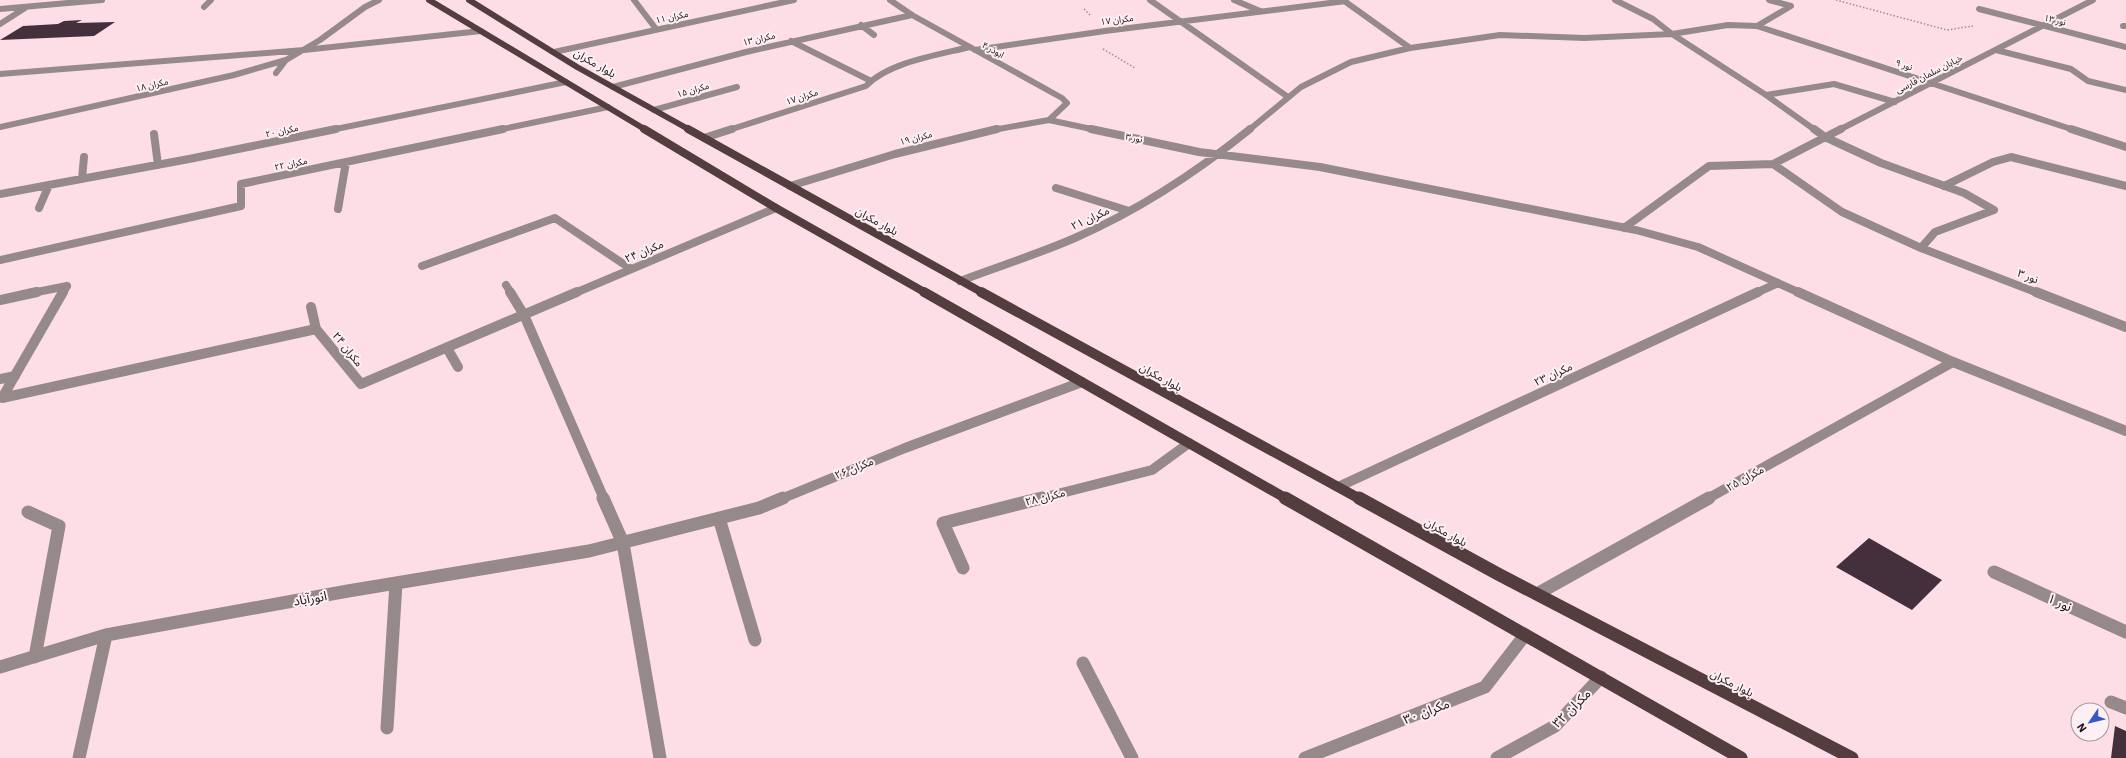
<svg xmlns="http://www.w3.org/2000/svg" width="2126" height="758" font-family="'IBM Plex Sans','Noto Sans Arabic',sans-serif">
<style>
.building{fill:#442f3d}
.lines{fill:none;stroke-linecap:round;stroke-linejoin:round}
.path{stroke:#a18a90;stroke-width:1.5;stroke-dasharray:1.5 2;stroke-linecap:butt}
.minor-far3{stroke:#968989;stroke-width:6}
.minor-far2{stroke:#968989;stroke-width:8}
.minor-far1{stroke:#968989;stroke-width:10}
.minor{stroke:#968989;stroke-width:13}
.major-far3{stroke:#533d3e;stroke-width:6}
.major-far2{stroke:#533d3e;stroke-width:8}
.major-far1{stroke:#533d3e;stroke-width:10}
.major{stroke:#533d3e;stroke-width:13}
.labels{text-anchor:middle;stroke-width:4;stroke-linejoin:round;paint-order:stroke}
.far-street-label{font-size:9px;fill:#1f1417;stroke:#fdf0f4}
.street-label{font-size:11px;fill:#1f1417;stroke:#fdf0f4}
.near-street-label{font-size:13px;fill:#1f1417;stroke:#fdf0f4}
</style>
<rect width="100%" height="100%" fill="#fddee6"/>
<path class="building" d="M82 20 76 23 115 22 94 36 0 40 23 26 58 24 64 21Z
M1869 538 1942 580 1912 610 1836 567Z
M2115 726 2126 731V758H2111Z"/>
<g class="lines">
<path class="path" d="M1836 0 1947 30 1973 26
M1084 9 1091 16
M1103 49 1135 68"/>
<path class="minor-far3" d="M634 0 656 29
M890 0 912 15 1062 98 1067 103 1049 120
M1150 0 1288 97
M1234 0 1260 11
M1343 0 1410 48
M1615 0 1653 19 1672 34 1766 95 1815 130
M204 7 211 0
M0 9 102 0
M1979 9 2126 47
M0 24 25 8
M861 25 874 35
M1757 26 1791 6 1769 0
M2123 26H2126
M791 41 869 80
M975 50 1105 31 1346 1
M1996 50 2071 69 2088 81 2126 90
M554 52 794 0
M276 73 286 60
M0 74 304 50 481 31
M613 87 746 52 912 15
M1766 95 1834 84 1895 102
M654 110 737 87
M0 127 234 75 286 60 320 40 365 7 379 0
M331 130 566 82
M498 130 608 107
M729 130 866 86C889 62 938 55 970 47
M993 130 1049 120 1096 130
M1249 130 1301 87 1351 62 1410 48 1500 35 1584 38 1672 34 1728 25 1757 26 2074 130
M1839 130 2093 0"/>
<path class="minor-far2" d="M1091 129 1199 152 1320 167 1636 230 1698 247 1800 293
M1814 129 1825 137 1881 163 1964 193 1994 210 1935 232 1921 248
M2071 129 2126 147
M154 134 158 165
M704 138 732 129
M1773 164 1841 129
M82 179 84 157
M790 186 895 154 997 129
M1944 186 1993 162 2011 157 2126 186
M1056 188 1129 211
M0 194 189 159 336 129
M39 208 49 185
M338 209 346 162
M1624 228 1709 166 1773 164 1842 212 1921 248 2038 293
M0 260 241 206V184L503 129
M422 266 555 218 631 269
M960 281C999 266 1039 254 1077 237 1139 210 1198 171 1250 129
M506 285 511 293
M32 293 67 286
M63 293 67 286
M575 293 776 208
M1756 293 1778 283"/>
<path class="minor-far1" d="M63 292 2 398 316 329 361 384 577 292
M510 292 524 315 604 499
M1798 292 1953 362 2126 431
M2036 292 2126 327
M0 300 37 292
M311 307 316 329
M447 348 458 367
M0 379 15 376
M1338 487 1758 292
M781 499 905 448 1082 382
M1038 499 1152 470 1189 443
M1707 499 1953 362"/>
<path class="minor" d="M603 498 623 543 660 758
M28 512 59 526 35 657
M719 518 755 640
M963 568 943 523 1042 498
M1994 572 2126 632
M1537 594 1709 498
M1083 663 1132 758
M0 667 106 635 348 591 589 551 759 508 783 498
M2111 702 2126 708
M387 728 396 583
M79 758 106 635
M1305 758 1485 687 1525 635
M1497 758 1555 726 1601 677"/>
<path class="major-far3" d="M429 0 646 130
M469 0 577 67 690 130"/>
<path class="major-far2" d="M644 129 776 208 926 293
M688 129 983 293"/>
<path class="major-far1" d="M924 292 1287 499
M981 292 1360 499"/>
<path class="major" d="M1285 498 1741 758
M1359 498 1498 574 1852 758"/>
</g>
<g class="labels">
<g class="far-street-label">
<text transform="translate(672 17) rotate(-12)" y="3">مکران ۱۱</text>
<text transform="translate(1117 20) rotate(-7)" y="3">مکران ۱۷</text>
<text transform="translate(2055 20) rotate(14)" y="3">نور ۱۳</text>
<text transform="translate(759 39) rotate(-13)" y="3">مکران ۱۳</text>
<text transform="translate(993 50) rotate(29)" y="3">ابوذر ۴</text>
<text transform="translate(1904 65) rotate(19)" y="3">نور ۹</text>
<text transform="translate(1929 74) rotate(-27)" y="3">خیابان سلمان فارسی</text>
<text transform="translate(152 85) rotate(-13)" y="3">مکران ۱۸</text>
<text transform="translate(693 90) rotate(-16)" y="3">مکران ۱۵</text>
<text transform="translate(802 97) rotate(-18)" y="3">مکران ۱۷</text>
<text transform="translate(282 131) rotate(-12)" y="3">مکران ۲۰</text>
<text transform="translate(916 138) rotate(-14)" y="3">مکران ۱۹</text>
<text transform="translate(1134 138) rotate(12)" y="3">نور ۳</text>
<text transform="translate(291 164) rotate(-12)" y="3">مکران ۲۲</text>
</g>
<g class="street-label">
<text transform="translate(595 63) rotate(30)" y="4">بلوار مکران</text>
<text transform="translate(1090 218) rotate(-25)" y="4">مکران ۲۱</text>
<text transform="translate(877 221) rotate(29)" y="4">بلوار مکران</text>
<text transform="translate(644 251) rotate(-23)" y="4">مکران ۲۴</text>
<text transform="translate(2028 276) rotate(21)" y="4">نور ۳</text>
<text transform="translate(348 349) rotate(51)" y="4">مکران ۲۴</text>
<text transform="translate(1553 374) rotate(-25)" y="4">مکران ۲۳</text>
<text transform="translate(1161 377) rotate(29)" y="4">بلوار مکران</text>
<text transform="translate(854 468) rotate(-22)" y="4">مکران ۲۶</text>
<text transform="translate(1745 478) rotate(-29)" y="4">مکران ۲۵</text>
<text transform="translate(1045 497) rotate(-14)" y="4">مکران ۲۸</text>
<text transform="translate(1446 532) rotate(29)" y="4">بلوار مکران</text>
<text transform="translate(1732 683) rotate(27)" y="4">بلوار مکران</text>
</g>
<g class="near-street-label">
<text transform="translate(310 598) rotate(-10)" y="5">انورآباد</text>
<text transform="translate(2060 602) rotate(25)" y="5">نور ۱</text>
<text transform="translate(1571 708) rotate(-45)" y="5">مکران ۳۲</text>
<text transform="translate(1426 711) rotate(-21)" y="5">مکران ۳۰</text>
</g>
</g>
<g transform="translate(2090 722) rotate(235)"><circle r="19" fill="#fdf0f4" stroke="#a4989c"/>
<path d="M0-3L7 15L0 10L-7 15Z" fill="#3458c8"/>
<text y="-6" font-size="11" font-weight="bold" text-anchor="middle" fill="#1f1417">N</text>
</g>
</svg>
